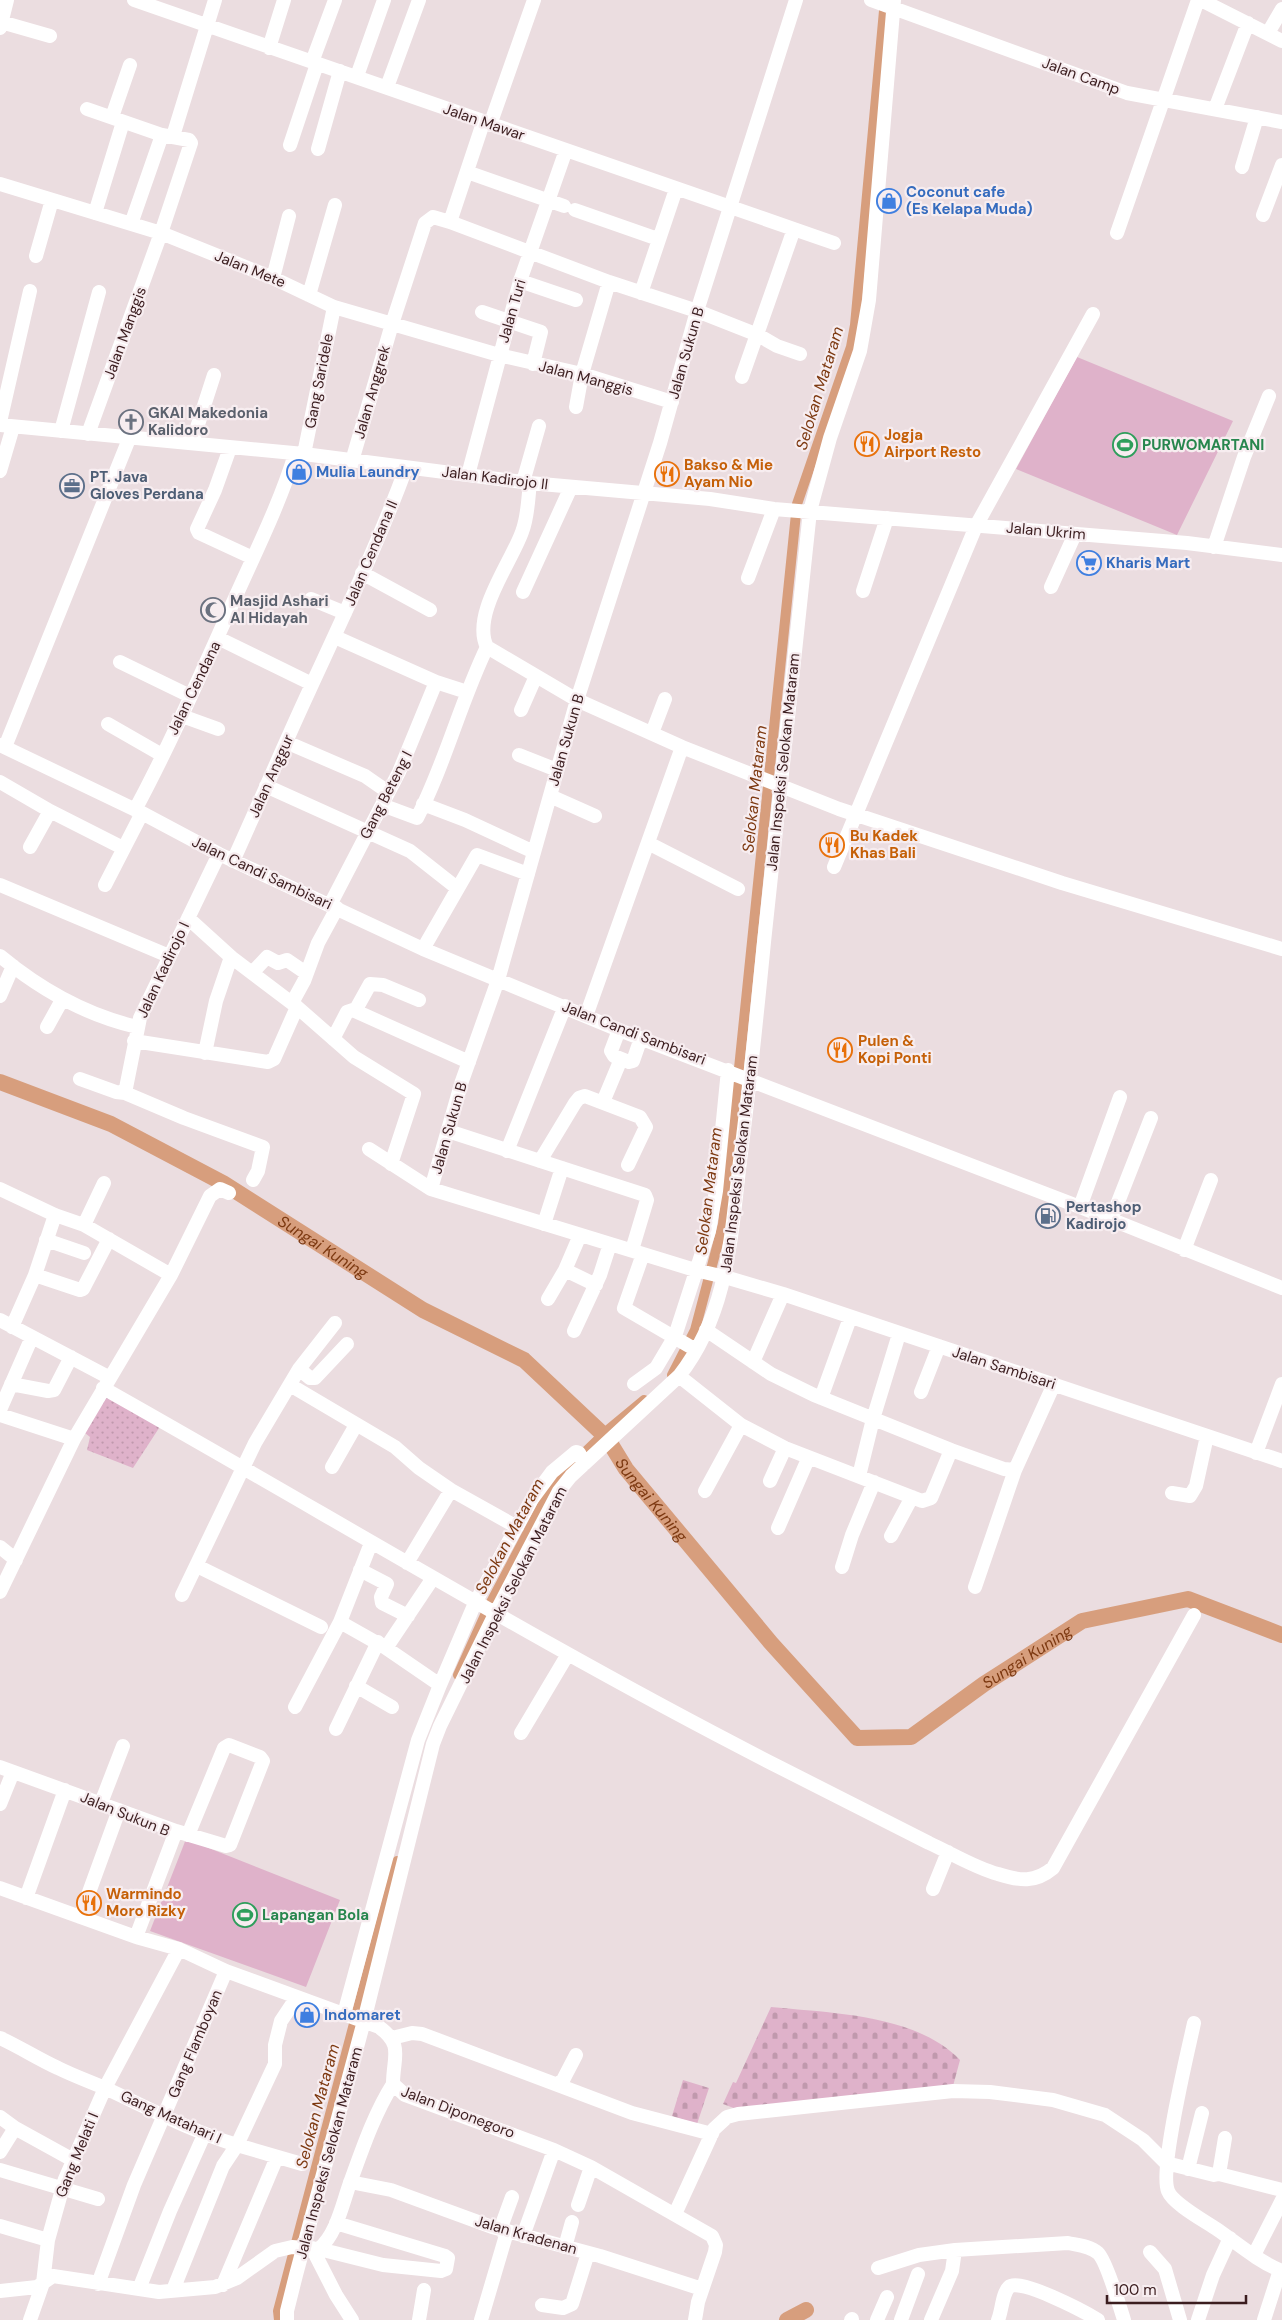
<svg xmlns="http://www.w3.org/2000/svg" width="1282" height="2320" font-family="'DM Sans',sans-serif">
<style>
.grass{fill:#dfb2ca}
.cemetery{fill:url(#cemetery-stones)}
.park{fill:url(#park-dots)}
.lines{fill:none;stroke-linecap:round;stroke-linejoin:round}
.canal{stroke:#d79e7d;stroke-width:10}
.river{stroke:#d79e7d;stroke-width:16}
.minor{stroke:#fff;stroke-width:14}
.labels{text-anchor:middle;stroke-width:4.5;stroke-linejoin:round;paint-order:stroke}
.street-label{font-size:15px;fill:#3b1d1f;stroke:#f7edf0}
.shop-label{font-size:15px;font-weight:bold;fill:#366cbe;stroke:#f7edf0;text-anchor:start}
.worship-label{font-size:15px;font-weight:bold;fill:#5b616d;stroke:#f7edf0;text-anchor:start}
.food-label{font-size:15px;font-weight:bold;fill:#c56008;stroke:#f7edf0;text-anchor:start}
.leisure-label{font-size:15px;font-weight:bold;fill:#27864d;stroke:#f7edf0;text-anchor:start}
.service-label{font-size:15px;font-weight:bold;fill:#4e5e75;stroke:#f7edf0;text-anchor:start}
.water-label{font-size:16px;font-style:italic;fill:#7d3911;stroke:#f7edf0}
</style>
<defs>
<pattern id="cemetery-stones" width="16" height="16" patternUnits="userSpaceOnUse" patternTransform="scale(1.25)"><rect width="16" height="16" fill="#dfb2ca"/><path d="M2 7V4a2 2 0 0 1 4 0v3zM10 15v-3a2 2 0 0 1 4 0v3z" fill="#c099ad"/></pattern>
<pattern id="park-dots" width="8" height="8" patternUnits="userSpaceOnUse" patternTransform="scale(1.25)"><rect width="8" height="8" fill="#dfb2ca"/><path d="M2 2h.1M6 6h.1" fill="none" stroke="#c099ad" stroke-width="1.8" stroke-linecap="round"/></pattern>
</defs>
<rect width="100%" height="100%" fill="#ebdde0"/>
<path class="grass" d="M1077 357 1233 421 1177 535 1016 469Z
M186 1839 340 1900 306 1987 150 1931Z"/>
<path class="cemetery" d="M771 2007C830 2013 916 2014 960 2060L953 2086 739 2110 723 2104 733 2082 736 2083Z
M683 2080 709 2088 697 2124 672 2116Z"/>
<path class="park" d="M104 1394 161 1425 133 1468 87 1450 90 1437 85 1433Z"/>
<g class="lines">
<path class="canal" d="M672 1375 695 1330 723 1224 797 504 851 347 855 325 885 0
M458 1675 490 1604 555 1481 609 1429 644 1400
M279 2320 278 2311 397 1861"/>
<g class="river">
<path id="s1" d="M0 1082 111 1124 223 1183 423 1310 524 1360 607 1438 626 1469 771 1643 857 1738 911 1737 984 1684 1082 1621 1188 1599 1282 1635"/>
<path d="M787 2320 806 2310"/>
</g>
<path class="minor" d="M134 0 834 243
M796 0 697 311 660 443 577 700 498 980 462 1081 431 1189 695 1270 725 1277 783 1294 1282 1461
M871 0 1127 93 1282 122
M1201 0 1282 41
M1 22 50 36
M0 28 7 0
M1268 33 1282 9
M269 48 284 0
M312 62 335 0
M357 76 384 0
M387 87 419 0
M87 109 162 135 189 140 191 143 161 233 88 434
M1215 109 1248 23
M112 117 130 65
M490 125 534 0
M173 136 215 0
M290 145 317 64
M318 149 340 71
M1242 167 1257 117
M467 172 564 206
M0 184 161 233 273 278 334 307 499 355 582 374 672 402
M575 210 658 239
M95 213 123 122
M1263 215 1282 165
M450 222 483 123
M131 224 162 135
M1117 233 1198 0
M36 256 52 200
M273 278 289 216
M520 281 576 300
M641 293 676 189
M309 295 335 205
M482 312 541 332 533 364
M742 377 794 229
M576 407 582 374 609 282
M0 422 30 291
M0 425 304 454 530 483 710 499 774 509 1187 543 1282 555
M61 431 99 292
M192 443 214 375
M230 448 215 490 197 529 199 533 253 558
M304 454 334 307
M352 461 392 324 425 223 433 217 450 222 609 282 697 311 758 335 777 346 800 354
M0 471 13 427
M468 475 520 281 566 150
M523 482 539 426
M530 483C528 499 528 517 522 532 511 563 471 615 487 647L577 700 682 747 839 809 1062 883 1282 949
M1214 547 1244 457 1269 396
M362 573 430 610
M748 578 774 509
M1051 587 1075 534
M863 591 887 518
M523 592 571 487
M311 599 345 613
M335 637 436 682 467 692
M218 638 312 684
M120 662 190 696
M521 710 536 676
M182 716 218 729
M108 724 162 755
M652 733 665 699
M286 742 365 776 388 792
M0 745 142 813 219 854 423 949 619 1030 1080 1207 1282 1288
M5 747 129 439
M519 755 557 770
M0 782 50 811 30 847
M266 786 410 851 457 888
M550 796 595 816
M423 804 465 820 534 852
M382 805 417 818C445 764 460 703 487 647
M135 810C172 741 203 669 235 598 256 551 280 503 295 454
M50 811 123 848
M648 843 738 889
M233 861C259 804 283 747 309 691 343 617 378 544 406 468
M834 867 976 526 1093 314
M0 885 169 956
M105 885 142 813
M330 905 399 772 436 682
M188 918 231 957 297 1007 354 1057 414 1094 391 1164
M423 949 477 855 528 874
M0 956C41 990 85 1015 137 1027
M252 973 267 957 278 963 287 960 306 973
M0 996 13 966
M292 1003 304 981 318 943 337 908
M355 1011 370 984 383 985 419 1000
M586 1016 682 747
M47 1027 62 1000
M619 1030 611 1051 614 1056 629 1062 633 1061 641 1038
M333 1039 347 1012 353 1010 469 1062
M134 1041 268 1062 274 1059 297 1007
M205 1053 216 1001 231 957
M80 1079 116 1092 125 1093 184 1118 263 1147 258 1171 253 1180
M125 1093 140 1018 219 854
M603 1102 621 1059
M448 1131 645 1195 647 1200 632 1250
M369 1149 431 1189
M507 1151 565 1006
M540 1161 575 1103 579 1098 585 1096 640 1117 646 1127 628 1165
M0 1189 55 1215 84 1225 171 1275
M1080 1207 1120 1097
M1111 1220 1151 1118
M544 1224 562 1168
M84 1225 104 1183
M46 1240 84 1253
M1184 1250 1211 1180
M643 1254 624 1308 696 1350
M565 1270 596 1285
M35 1275 80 1290 83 1289 109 1239
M548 1299 565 1270 580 1235
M0 1320 110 1378
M12 1327 35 1275 55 1215
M706 1330 771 1374 814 1395 951 1450 1004 1469 1015 1470
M574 1331 600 1275 610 1244
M753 1362 783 1294
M299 1369 310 1378H315L347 1344
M679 1376 741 1425 785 1448 922 1501 931 1498 951 1450
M11 1384 48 1391 54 1390 71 1357
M634 1384 656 1368 675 1336 709 1231 716 1191 728 1070
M290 1385 395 1447 419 1468 451 1490 517 1527
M103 1388C329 1515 549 1650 779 1767 829 1792 879 1818 929 1843 951 1853 975 1868 998 1874 1020 1881 1035 1883 1053 1868L1194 1615
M921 1392 939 1346
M821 1398 850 1318
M0 1410 32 1337
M0 1415 74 1439
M1256 1453 1282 1384
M332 1467 356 1425
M859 1476 873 1419 899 1334
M770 1481 785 1448
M705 1491 741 1425
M1172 1493 1190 1496 1196 1486 1207 1436
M778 1528 808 1459
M891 1536 912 1497
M0 1547 16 1560
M407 1563 451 1490
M197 1566 321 1627
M842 1567 852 1535 874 1482
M360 1570 387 1584 381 1597 382 1603 408 1616
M975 1587 1015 1470 1054 1384
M0 1592 74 1439 171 1275 210 1196 220 1189 229 1193
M182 1595 255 1443 299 1369 335 1323
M340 1622 386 1648 433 1578
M386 1648 440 1685
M356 1686 392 1707
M295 1707 340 1622 371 1543
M336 1729 378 1642
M521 1733 568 1654
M0 1767 176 1831 136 1937
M101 1803 123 1746
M0 1804 13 1772
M176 1831 226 1846 230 1845 263 1761 260 1757 229 1745 224 1748 188 1835
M0 1888 136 1937 179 1949 226 1971 379 2027C404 2045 393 2057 393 2084L405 2095 554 2150 591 2167 712 2236 716 2245 715 2252 698 2302 695 2320
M933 1889 948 1852
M26 1898 65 1790
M80 1917 119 1810
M297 1997 281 2021 275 2045V2064L237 2145 302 2164
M344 2014 418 1740 440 1685 475 1603 532 1499 552 1472 576 1452 579 1453 584 1464
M1194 2023C1188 2051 1159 2170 1168 2191 1173 2204 1205 2221 1218 2230 1238 2244 1259 2262 1282 2271
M0 2038C20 2047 38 2059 58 2068 74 2076 91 2082 107 2089 150 2109 191 2131 237 2145L223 2166 173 2290
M392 2038 412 2033 422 2034 632 2113 712 2134
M557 2084 563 2080 576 2055
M0 2117 15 2128 73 2160
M0 2152 15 2128
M1188 2169 1202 2113
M0 2170 98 2199
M1219 2174 1282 2190
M350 2182 391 2190 492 2227 600 2256 702 2289
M578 2205 591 2167
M675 2214 714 2129 727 2117 738 2114 953 2091 990 2092 1053 2100 1105 2115 1143 2140 1166 2163 1214 2175 1219 2174 1225 2138
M0 2226 48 2240
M500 2230 512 2197
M523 2236 554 2150
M565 2247 572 2222
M312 2248 336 2295 352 2320
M319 2249 383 2265 441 2271 446 2269 448 2258 445 2256 336 2223
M1150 2252 1165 2269 1180 2320
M1254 2255 1282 2200
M878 2268 919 2255 955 2250 1068 2243C1077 2245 1090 2246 1098 2253 1106 2260 1120 2307 1124 2320
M98 2284 134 2185 226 1971
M223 2285 277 2157
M139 2289 170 2211 204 2135
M0 2291 37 2287 53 2276 159 2292 215 2287 237 2278 275 2251 292 2247 319 2249C337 2233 342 2205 350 2183 362 2150 374 2114 393 2084
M542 2305 563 2308 572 2304 588 2253
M30 2320 43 2283 48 2240 65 2179 105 2088 179 1949
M287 2320V2311L296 2275 364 2021 433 1744 440 1726 495 1614 559 1491 571 1476 679 1376C730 1311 731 1231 741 1153 750 1083 757 1013 764 942 779 798 795 655 810 511L830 438 860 351 869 300 894 0
M419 2320 424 2290
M481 2320 507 2232
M851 2320 852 2319
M877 2320 887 2297
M901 2320 918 2274
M931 2320 952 2271 955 2250
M998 2320C1002 2311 1002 2294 1009 2287 1019 2277 1085 2312 1098 2320
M1198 2320 1213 2275 1230 2238
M1264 2320 1280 2270"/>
</g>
<defs>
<symbol id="shop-ring" viewBox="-11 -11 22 22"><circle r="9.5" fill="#f7edf0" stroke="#3f7fe0" stroke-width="1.5"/><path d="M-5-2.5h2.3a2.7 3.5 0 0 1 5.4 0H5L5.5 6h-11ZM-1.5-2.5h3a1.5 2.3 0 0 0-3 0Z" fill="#3f7fe0"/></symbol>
<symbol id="church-ring" viewBox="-11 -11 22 22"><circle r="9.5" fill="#f7edf0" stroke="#6b7280" stroke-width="1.5"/><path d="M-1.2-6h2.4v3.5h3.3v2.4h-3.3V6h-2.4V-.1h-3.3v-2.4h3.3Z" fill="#6b7280"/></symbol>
<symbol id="restaurant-ring" viewBox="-11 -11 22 22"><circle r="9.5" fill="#f7edf0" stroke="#e8710a" stroke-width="1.5"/><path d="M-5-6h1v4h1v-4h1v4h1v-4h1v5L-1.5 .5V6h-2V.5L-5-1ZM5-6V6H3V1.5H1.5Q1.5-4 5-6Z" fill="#e8710a"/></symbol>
<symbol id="stadium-ring" viewBox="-11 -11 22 22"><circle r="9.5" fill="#f7edf0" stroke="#2e9e5b" stroke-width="1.5"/><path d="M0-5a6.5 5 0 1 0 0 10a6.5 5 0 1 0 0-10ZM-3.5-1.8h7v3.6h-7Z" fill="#2e9e5b"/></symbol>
<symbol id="office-ring" viewBox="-11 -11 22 22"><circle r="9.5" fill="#f7edf0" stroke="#5c6f8a" stroke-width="1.5"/><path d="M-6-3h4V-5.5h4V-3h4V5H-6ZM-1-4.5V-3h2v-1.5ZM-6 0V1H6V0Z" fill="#5c6f8a"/></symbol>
<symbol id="supermarket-ring" viewBox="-11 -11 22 22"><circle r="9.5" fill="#f7edf0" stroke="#3f7fe0" stroke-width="1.5"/><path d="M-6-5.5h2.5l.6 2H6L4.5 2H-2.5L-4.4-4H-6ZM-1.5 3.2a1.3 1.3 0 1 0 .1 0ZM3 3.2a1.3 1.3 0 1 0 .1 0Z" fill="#3f7fe0"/></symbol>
<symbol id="mosque-ring" viewBox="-11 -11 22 22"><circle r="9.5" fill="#f7edf0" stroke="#6b7280" stroke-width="1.5"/><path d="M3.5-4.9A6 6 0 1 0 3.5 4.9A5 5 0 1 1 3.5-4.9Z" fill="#6b7280"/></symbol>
<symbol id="fuel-ring" viewBox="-11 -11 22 22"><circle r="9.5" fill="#f7edf0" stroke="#5c6f8a" stroke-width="1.5"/><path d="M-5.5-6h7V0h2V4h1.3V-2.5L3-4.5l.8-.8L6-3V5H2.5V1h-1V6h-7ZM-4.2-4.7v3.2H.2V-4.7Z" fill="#5c6f8a"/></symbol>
</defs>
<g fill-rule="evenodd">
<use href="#shop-ring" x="875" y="187" width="28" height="28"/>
<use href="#church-ring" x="117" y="408" width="28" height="28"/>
<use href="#restaurant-ring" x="853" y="430" width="28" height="28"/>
<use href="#stadium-ring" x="1111" y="431" width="28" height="28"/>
<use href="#shop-ring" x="285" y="458" width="28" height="28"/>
<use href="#restaurant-ring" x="653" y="460" width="28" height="28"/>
<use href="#office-ring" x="58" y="472" width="28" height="28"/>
<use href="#supermarket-ring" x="1075" y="549" width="28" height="28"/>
<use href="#mosque-ring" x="199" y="596" width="28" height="28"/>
<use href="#restaurant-ring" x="818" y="831" width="28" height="28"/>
<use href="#restaurant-ring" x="826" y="1036" width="28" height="28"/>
<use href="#fuel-ring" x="1034" y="1202" width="28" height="28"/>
<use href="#restaurant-ring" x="75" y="1889" width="28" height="28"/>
<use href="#stadium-ring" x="231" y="1901" width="28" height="28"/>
<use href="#shop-ring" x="293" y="2001" width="28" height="28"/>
</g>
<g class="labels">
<g class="street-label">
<text transform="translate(1081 76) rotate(20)" y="5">Jalan Camp</text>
<text transform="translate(484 122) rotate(19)" y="5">Jalan Mawar</text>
<text transform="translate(250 269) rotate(22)" y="5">Jalan Mete</text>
<text transform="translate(512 311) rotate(-74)" y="5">Jalan Turi</text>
<text transform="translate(125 333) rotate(-70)" y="5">Jalan Manggis</text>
<text transform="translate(686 353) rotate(-74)" y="5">Jalan Sukun B</text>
<text transform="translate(586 378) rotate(15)" y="5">Jalan Manggis</text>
<text transform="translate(319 381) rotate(-79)" y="5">Gang Saridele</text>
<text transform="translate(372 392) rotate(-74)" y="5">Jalan Anggrek</text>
<text transform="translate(495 478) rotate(7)" y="5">Jalan Kadirojo II</text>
<text transform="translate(1046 531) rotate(5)" y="5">Jalan Ukrim</text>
<text transform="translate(371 553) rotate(-67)" y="5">Jalan Cendana II</text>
<text transform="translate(194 688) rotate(-64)" y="5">Jalan Cendana</text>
<text transform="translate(566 740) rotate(-74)" y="5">Jalan Sukun B</text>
<text transform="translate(783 762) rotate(-84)" y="5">Jalan Inspeksi Selokan Mataram</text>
<text transform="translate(271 776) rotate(-66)" y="5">Jalan Anggur</text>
<text transform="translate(386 795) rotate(-63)" y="5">Gang Beteng I</text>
<text transform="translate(262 873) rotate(25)" y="5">Jalan Candi Sambisari</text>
<text transform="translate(163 970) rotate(-65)" y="5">Jalan Kadirojo I</text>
<text transform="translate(634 1033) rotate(21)" y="5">Jalan Candi Sambisari</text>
<text transform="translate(449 1128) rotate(-74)" y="5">Jalan Sukun B</text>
<text transform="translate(739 1164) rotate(-83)" y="5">Jalan Inspeksi Selokan Mataram</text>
<text transform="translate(1004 1368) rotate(18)" y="5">Jalan Sambisari</text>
<text transform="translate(513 1585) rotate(-63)" y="5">Jalan Inspeksi Selokan Mataram</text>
<text transform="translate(125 1814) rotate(22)" y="5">Jalan Sukun B</text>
<text transform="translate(195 2044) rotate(-67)" y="5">Gang Flamboyan</text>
<text transform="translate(458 2112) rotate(21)" y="5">Jalan Diponegoro</text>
<text transform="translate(171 2117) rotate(24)" y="5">Gang Matahari I</text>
<text transform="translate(329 2153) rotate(-75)" y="5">Jalan Inspeksi Selokan Mataram</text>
<text transform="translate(77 2155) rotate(-68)" y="5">Gang Melati I</text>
<text transform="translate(526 2235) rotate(16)" y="5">Jalan Kradenan</text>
</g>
<g class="shop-label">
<text x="906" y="197">Coconut cafe<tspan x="906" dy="17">(Es Kelapa Muda)</tspan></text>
<text x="316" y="477">Mulia Laundry</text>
<text x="1106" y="568">Kharis Mart</text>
<text x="324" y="2020">Indomaret</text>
</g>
<g class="worship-label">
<text x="148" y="418">GKAI Makedonia<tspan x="148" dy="17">Kalidoro</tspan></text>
<text x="230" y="606">Masjid Ashari<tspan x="230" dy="17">Al Hidayah</tspan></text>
</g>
<g class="food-label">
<text x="884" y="440">Jogja<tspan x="884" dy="17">Airport Resto</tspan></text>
<text x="684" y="470">Bakso &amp; Mie<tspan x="684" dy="17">Ayam Nio</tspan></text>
<text x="850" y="841">Bu Kadek<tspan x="850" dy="17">Khas Bali</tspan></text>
<text x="858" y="1046">Pulen &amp;<tspan x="858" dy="17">Kopi Ponti</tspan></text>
<text x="106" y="1899">Warmindo<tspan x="106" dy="17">Moro Rizky</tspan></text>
</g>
<g class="leisure-label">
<text x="1142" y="450">PURWOMARTANI</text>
<text x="262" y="1920">Lapangan Bola</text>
</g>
<g class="service-label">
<text x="90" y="482">PT. Java<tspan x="90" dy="17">Gloves Perdana</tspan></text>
<text x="1066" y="1212">Pertashop<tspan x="1066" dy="17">Kadirojo</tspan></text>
</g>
<g class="water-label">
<text transform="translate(819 388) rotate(-73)" y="6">Selokan Mataram</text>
<text transform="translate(754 789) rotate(-84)" y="6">Selokan Mataram</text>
<text transform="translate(708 1191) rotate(-83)" y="6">Selokan Mataram</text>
<text dy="6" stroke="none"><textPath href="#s1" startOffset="364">Sungai Kuning</textPath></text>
<text dy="6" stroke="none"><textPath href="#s1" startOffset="785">Sungai Kuning</textPath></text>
<text transform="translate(509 1536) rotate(-62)" y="6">Selokan Mataram</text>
<text dy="6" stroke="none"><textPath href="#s1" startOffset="1295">Sungai Kuning</textPath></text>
<text transform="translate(317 2106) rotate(-75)" y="6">Selokan Mataram</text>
</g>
</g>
<path d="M1107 2295v8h139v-8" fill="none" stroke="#3b1d1f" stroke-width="2.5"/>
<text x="1114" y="2295" font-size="15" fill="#3b1d1f" stroke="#f7edf0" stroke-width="4" paint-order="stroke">100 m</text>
</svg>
